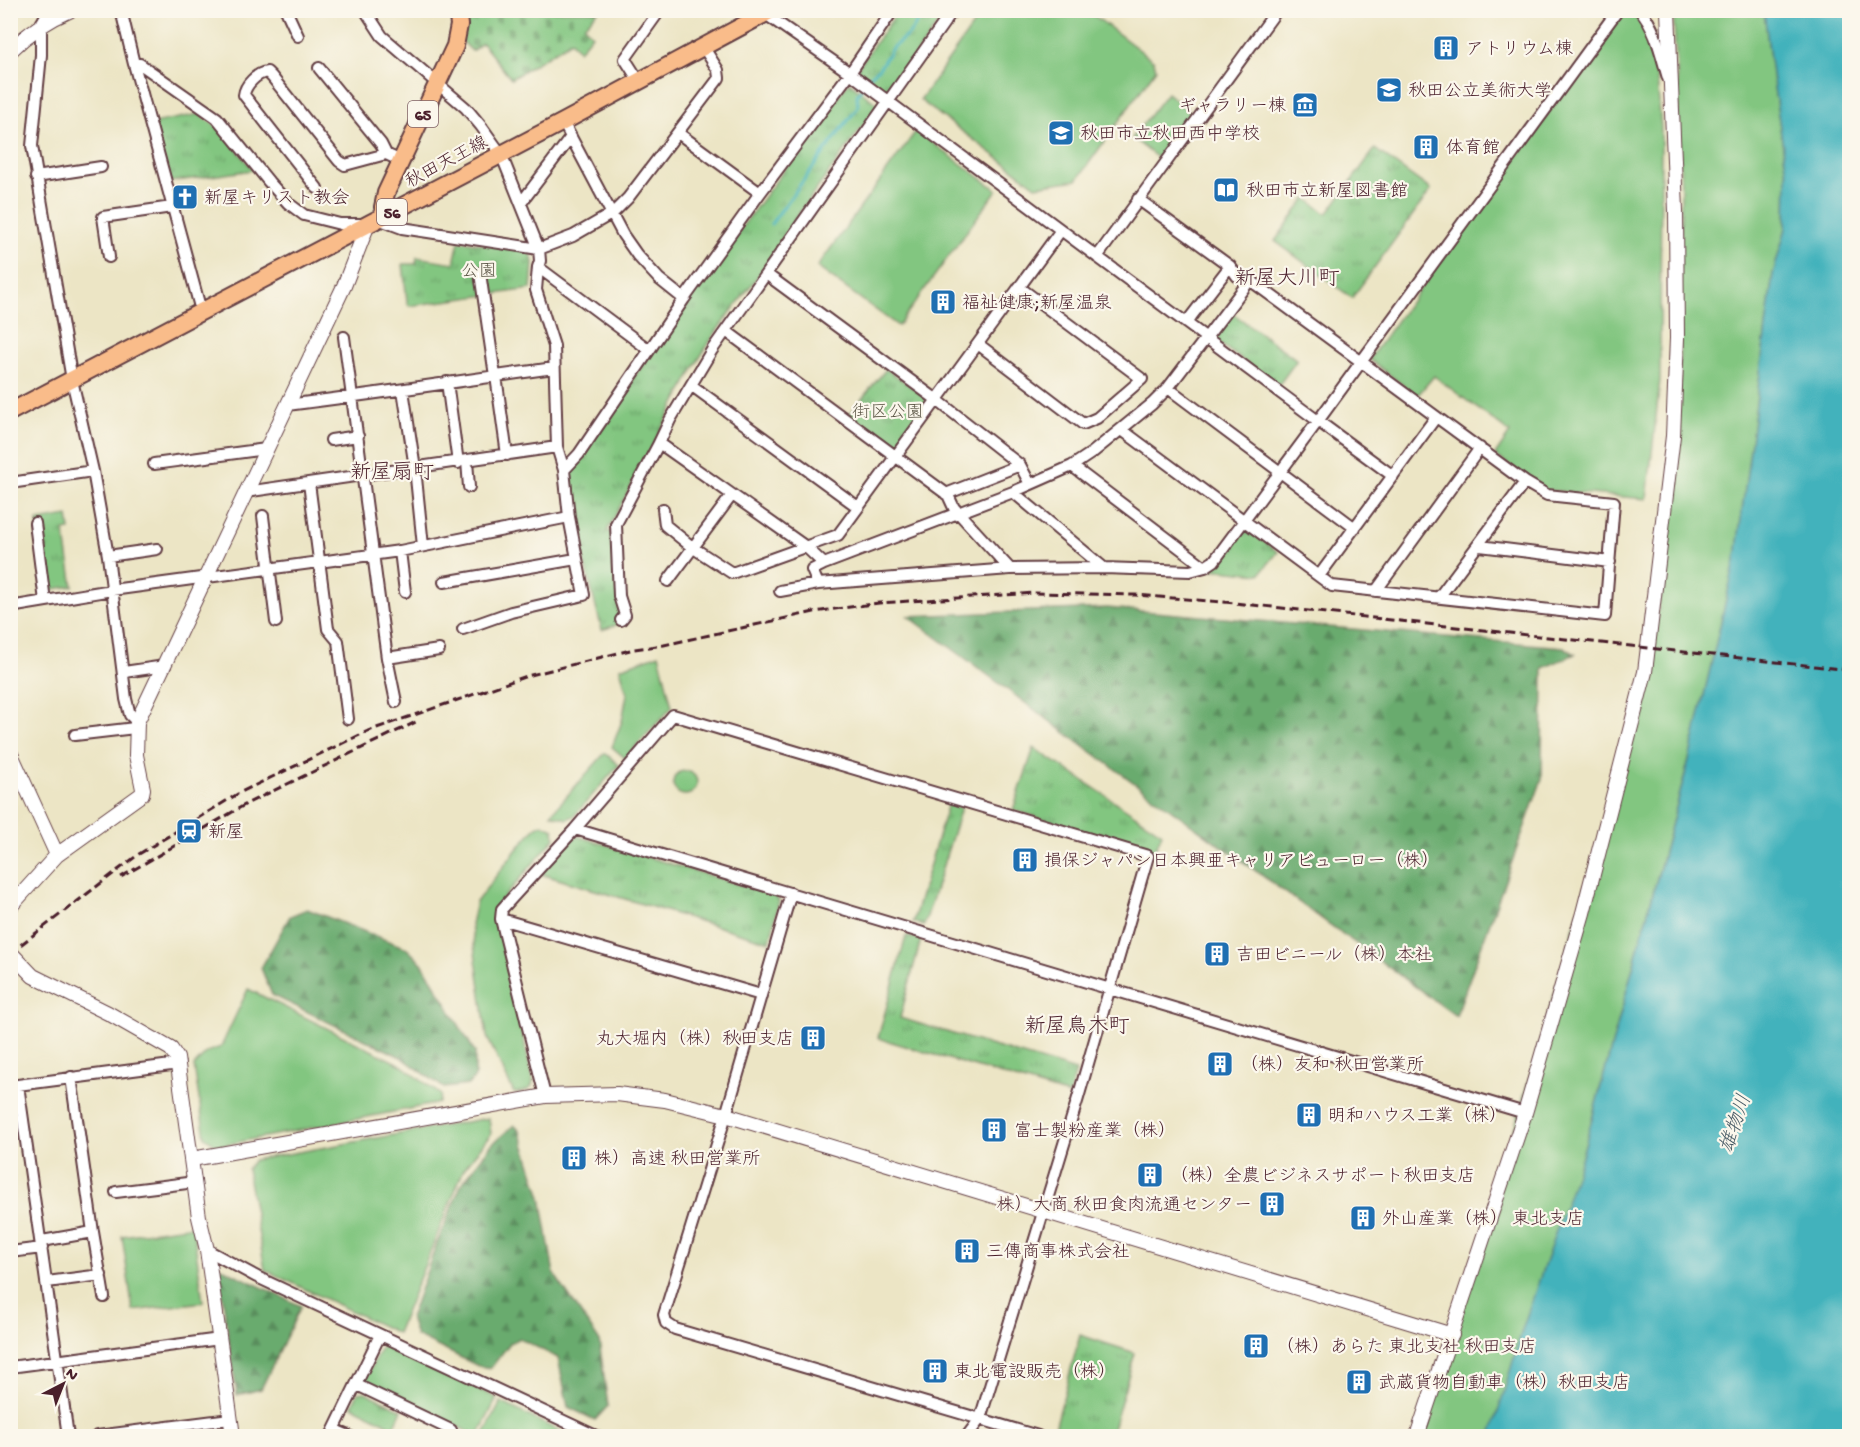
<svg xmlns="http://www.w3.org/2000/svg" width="1860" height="1447" font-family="'Gochi Hand','Klee One',sans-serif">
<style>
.green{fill:#82c680;stroke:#667256;stroke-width:1.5}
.forest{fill:url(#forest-firs);stroke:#5a654c;stroke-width:1.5}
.cemetery{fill:url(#cemetery-stones);stroke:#667256;stroke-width:1.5}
.park{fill:url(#park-tufts);stroke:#667256;stroke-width:1.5}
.water{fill:#42b2bc;stroke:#466874;stroke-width:1.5}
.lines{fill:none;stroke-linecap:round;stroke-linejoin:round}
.stream{stroke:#42b2bc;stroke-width:3}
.minor-casing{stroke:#623d42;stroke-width:14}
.tertiary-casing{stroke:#623d42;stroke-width:16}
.primary-casing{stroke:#623d42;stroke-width:20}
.minor{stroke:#fff;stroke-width:10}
.tertiary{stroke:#fff;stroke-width:14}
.primary{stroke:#f9bc8a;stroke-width:16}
.rail{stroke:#4a1f2b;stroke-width:3;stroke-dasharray:9 4.5;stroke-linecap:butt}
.labels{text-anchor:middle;stroke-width:4.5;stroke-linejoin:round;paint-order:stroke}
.shield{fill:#fbf7ec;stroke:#7f6065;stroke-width:1.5}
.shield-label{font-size:16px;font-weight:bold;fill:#4a1f2b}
.poi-label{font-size:18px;fill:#4a1f2b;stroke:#fbf7ec;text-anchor:start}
.street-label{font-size:18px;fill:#4a1f2b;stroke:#fbf7ec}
.park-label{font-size:18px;fill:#5e5949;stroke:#fbf7ec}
.water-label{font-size:20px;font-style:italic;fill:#475a65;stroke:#fbf7ec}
.quarter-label{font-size:21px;fill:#4a1f2b;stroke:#fbf7ec}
</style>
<defs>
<pattern id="forest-firs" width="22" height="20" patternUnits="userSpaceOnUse" patternTransform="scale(1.5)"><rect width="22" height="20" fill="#69ab6e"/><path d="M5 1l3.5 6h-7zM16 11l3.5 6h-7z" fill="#588b5b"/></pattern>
<pattern id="cemetery-stones" width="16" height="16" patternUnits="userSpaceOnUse" patternTransform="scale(1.5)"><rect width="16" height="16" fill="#82c680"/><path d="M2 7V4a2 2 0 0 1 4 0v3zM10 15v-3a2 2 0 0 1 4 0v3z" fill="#6ca069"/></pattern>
<pattern id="park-tufts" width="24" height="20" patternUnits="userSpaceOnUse" patternTransform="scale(1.5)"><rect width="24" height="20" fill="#82c680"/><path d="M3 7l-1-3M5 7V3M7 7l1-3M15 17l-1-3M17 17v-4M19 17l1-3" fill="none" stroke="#6ca069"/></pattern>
</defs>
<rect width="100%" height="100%" fill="#fbf7ec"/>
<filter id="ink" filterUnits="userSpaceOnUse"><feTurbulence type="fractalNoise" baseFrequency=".0167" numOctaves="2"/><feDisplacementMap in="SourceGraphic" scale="12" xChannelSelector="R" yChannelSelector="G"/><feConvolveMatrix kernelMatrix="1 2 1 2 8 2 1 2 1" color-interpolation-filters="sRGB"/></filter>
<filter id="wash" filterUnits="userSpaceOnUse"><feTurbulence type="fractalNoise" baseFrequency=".008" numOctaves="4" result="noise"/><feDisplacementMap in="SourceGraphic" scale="24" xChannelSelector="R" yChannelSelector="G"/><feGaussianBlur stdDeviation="1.35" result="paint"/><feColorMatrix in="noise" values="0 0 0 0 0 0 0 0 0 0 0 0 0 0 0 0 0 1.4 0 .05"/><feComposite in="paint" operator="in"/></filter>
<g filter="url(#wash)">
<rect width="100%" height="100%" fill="#ece5c5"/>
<path class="green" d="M983 11H1088L1154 61 1156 69 1077 180 1036 186 920 100Z
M1622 11H1627L1640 21 1656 64 1661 129 1660 380 1647 499 1544 490 1495 455 1510 433 1434 376 1417 396 1369 359Z
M1673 11H1764L1772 74 1787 174 1786 228 1773 274 1736 559 1689 760 1582 1156 1493 1436H1423L1650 669 1671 516 1679 407 1681 191 1677 72Z
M1167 93 1192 113 1158 158 1132 138Z
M916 131 997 190 898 326 817 267Z
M659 654 672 707 625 758 612 747 622 721 627 694 620 668Z
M605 753 619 765 574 816 567 819 551 814Z
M673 783a12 12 0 1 1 24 0a12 12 0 1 1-24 0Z
M542 824 554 829 555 838 494 909 533 1080C533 1092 524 1091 514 1093L487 1037 471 924 476 902 517 849 535 828Z
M248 989 401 1065 441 1095 439 1103 218 1146 205 1137 194 1066 207 1052 221 1047Z
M489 1118 491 1134 464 1169 397 1333 265 1270 247 1169 254 1160Z
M193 1226 203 1302 133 1311 122 1236Z
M388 1344 497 1398 478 1436 368 1386 365 1380 381 1347Z
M501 1402 569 1436H483Z"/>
<path class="forest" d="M1107 608 1564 647 1575 654 1543 668 1542 779 1456 1016 1086 748 908 616Z
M307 909 406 948 422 963 475 1052V1077L468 1085 444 1088 401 1057 272 995 261 968 290 916Z
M514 1125 520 1131 541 1197 554 1274 599 1340 608 1406 595 1420 568 1407 558 1358 519 1338 510 1343 491 1368 478 1366 416 1336 410 1318 437 1243 461 1185 491 1145Z
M218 1266 301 1306 261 1389 237 1395Z"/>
<path class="cemetery" d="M461 11H598L584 26 592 35 579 51 571 41 511 79 482 43 472 51 461 40Z"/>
<path class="park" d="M898 11H947L889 93 856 70Z
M849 82 878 105 790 226 767 264 716 332 699 359 607 531 614 533 622 615 619 624 602 630 573 519 569 469 699 285Z
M199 114 222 130 253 170 170 182 153 123Z
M1375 149 1431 190 1352 298 1275 241 1306 198 1327 214Z
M459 241 527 250 531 253 533 263 531 289 409 306 407 302 403 264H416L417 257 454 263Z
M1231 312 1297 360 1278 386 1212 338Z
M886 369 927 398V405L895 448 890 449 848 416Z
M68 516 70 530 64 531 73 586 47 590 37 521Z
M1243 527 1278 552 1260 574 1209 569Z
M1034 748 1162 833 1154 853 1013 810Z
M948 803 961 808 924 926 913 922Z
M577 836 775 895 779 901 770 942 541 874 570 840Z
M906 936 921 939 900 1018 1076 1071 1069 1095 878 1038Z
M1080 1335 1135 1353 1111 1436H1053Z
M365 1392 402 1410 394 1427 352 1406 358 1393Z"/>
<path class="water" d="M1764 11H1849V1436H1491L1523 1327 1582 1156 1689 760 1736 557 1773 274 1786 228 1787 174 1772 74Z"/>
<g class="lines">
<path class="stream" d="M866 80 880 67 892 48 910 33 925 10
M771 224 858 107 857 95 863 86"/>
</g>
</g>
<g filter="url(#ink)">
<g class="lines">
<defs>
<path id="minor" d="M49 10 41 24V55L32 146 72 380 93 471 108 556 126 699 130 715 137 722
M121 10 134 64 201 311
M286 10 298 36
M365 10 382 36 466 108 481 126 501 154 539 249 540 261 538 267 536 290 554 346 557 447 564 470
M953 10 712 350 670 420 659 443 806 547 824 564 1013 492 1072 466 1093 452 1152 404 1168 388 1250 280
M1640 10C1656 28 1661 55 1668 78
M761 11 850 73 1318 421 1618 10
M134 64H140L217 118 269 182 288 203 304 215 340 224H365
M319 68 381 144 386 154
M639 81 625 59 660 10
M563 122 623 235 637 255 659 279 684 299
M678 133 760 193
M36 177 101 167
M317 188 244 95C245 85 257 73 267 72L272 77 339 161 345 165 386 154 401 161
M521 203 571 137
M378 219 402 228 539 249 573 236 613 213 628 198 719 78 718 70 704 48
M109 257 103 217 172 207
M1097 257 1277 10
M538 267 648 349
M480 273 495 376
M766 274 937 400 1020 465 1030 484
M1186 323 1230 266
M726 331 948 495 954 508 1010 569
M344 337 387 658 396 702
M978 344 1083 424 1097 418 1142 379 1019 287
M496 376 507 455
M447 382 458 463
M691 385 858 507
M1168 388 1355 528
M403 390 415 468 423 546
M287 405C376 394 465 380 554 368
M1122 430 1332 586 1605 616 1614 502 1547 495 1525 482 1250 280 1237 276 1230 266 1138 199
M331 440 358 436
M467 461 469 487
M154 464 266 449
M1072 466 1205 567
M10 483 93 471
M309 483 328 629 338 641 348 719
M245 492 557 447
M1013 492 1104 568
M946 494 1020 465
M663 509 665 525 692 547 732 573 838 535 1061 230
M263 516 276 622
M35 523 45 601
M1480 546 1610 562
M400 551 405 592
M108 556 157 549
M824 564 812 570 818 584 1010 569 1104 568 1190 571 1205 567 1214 561 1318 421 1393 476
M1319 576 1436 417
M668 581 732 495
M444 582 576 559
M780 591 818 584
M1376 591 1480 448
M1439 597 1525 482
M10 607 112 590 400 551 569 517
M621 620 625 615 619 596 616 524 659 443
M463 629 511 612 584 595 569 517 564 470 579 454 684 299 760 193 850 73 893 10
M387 658 439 650
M124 672 165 666
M75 735 135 728
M575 829 1525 1113
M791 893 726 1115 664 1315 666 1323 675 1329 1038 1436
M501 919 761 995
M18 1085 68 1436
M10 1086 179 1064
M545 1096 501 919 502 909 575 829 673 715 1148 856 1078 1098 980 1419 967 1436
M116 1192 195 1182
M93 1232 104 1297
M42 1241 93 1232 71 1077
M207 1250 257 1277 596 1436
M10 1252 42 1248
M47 1282 101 1275
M10 1367 220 1339
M357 1385 451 1430 447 1436
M335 1430 349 1436
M97 1436 230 1419
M331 1436 380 1335"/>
<path id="tertiary" d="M10 51C29 32 47 20 71 10
M10 752 57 855
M10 907 57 855 142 794 143 789 136 755 137 722 344 286 368 224
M10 952 33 976 108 1013 171 1049 177 1058 199 1217 207 1250 233 1436
M192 1159 545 1096 617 1094 665 1100 726 1115 1452 1335
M1417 1436 1525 1113 1583 913 1645 672 1673 436 1677 338 1676 211 1668 10"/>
<path id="primary" d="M386 215 383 207 386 193 455 46 459 25 457 10
M10 412 563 122 772 10"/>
</defs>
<use href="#minor" class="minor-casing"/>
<use href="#tertiary" class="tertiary-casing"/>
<use href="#primary" class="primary-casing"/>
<use href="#minor" class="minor"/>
<use href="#tertiary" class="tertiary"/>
<use href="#primary" class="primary"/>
<path class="rail" d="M121 877 248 803 418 721
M10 953 139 854 241 792 368 731 527 676 634 649 664 645 814 612 879 603 1035 593 1135 595 1235 603 1850 670"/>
</g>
</g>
<defs>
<symbol id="building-square" viewBox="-11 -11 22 22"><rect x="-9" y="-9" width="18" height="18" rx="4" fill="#1f6fb2" stroke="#fbf7ec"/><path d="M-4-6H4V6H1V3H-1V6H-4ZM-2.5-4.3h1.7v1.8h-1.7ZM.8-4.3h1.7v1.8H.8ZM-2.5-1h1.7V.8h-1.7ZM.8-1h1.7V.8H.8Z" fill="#fff"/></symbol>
<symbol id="university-square" viewBox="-11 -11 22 22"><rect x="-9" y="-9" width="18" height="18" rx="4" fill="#1f6fb2" stroke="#fbf7ec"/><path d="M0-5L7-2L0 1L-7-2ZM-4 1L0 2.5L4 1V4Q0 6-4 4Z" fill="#fff"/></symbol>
<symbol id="museum-square" viewBox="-11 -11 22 22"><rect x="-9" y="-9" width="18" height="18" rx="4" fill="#1f6fb2" stroke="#fbf7ec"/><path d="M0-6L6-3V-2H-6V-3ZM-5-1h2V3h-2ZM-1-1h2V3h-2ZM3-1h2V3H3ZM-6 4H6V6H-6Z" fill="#fff"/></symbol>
<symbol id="school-square" viewBox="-11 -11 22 22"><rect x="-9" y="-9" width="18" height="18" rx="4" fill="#1f6fb2" stroke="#fbf7ec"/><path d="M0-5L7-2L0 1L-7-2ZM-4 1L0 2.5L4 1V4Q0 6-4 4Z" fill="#fff"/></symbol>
<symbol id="library-square" viewBox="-11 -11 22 22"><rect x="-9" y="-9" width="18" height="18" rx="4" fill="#1f6fb2" stroke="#fbf7ec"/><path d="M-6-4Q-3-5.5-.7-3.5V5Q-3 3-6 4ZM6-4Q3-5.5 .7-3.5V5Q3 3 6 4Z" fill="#fff"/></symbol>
<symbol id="church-square" viewBox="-11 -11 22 22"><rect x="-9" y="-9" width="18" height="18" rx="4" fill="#1f6fb2" stroke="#fbf7ec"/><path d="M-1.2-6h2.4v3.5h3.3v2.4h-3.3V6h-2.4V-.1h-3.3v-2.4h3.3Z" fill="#fff"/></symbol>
<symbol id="station-square" viewBox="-11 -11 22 22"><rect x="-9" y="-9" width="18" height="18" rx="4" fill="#1f6fb2" stroke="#fbf7ec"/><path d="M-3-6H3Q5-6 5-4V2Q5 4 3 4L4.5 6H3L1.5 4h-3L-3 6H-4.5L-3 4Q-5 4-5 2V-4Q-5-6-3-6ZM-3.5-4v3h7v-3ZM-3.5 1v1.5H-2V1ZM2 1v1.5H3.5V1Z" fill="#fff"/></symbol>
</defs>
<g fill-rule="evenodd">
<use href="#building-square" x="1431" y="33" width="30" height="30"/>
<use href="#university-square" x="1374" y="75" width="30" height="30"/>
<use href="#museum-square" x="1290" y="90" width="30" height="30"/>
<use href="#school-square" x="1046" y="118" width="30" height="30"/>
<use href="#building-square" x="1411" y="132" width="30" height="30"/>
<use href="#library-square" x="1211" y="175" width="30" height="30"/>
<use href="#church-square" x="170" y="182" width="30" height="30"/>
<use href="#building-square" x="928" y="287" width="30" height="30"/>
<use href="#station-square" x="174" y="816" width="30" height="30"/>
<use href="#building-square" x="1010" y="845" width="30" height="30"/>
<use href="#building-square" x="1202" y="939" width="30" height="30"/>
<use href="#building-square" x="798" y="1023" width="30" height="30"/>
<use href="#building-square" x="1205" y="1049" width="30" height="30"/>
<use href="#building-square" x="1294" y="1100" width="30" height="30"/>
<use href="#building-square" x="979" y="1115" width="30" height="30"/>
<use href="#building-square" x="559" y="1143" width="30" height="30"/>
<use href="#building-square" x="1135" y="1160" width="30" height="30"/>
<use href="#building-square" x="1257" y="1189" width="30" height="30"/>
<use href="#building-square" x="1348" y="1203" width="30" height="30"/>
<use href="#building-square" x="952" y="1236" width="30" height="30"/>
<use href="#building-square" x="1241" y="1331" width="30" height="30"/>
<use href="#building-square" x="920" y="1356" width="30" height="30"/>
<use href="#building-square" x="1344" y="1367" width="30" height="30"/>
</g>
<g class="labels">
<g class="shield">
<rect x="408" y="101" width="30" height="26" rx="4.5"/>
<rect x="377" y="199" width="30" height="26" rx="4.5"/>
</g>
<g class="shield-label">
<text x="423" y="120">65</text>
<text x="392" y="218">56</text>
</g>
<g class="poi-label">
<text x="1466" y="54">アトリウム棟</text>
<text x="1408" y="96">秋田公立美術大学</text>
<text x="1286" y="111" text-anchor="end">ギャラリー棟</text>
<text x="1080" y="139">秋田市立秋田西中学校</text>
<text x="1446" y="153">体育館</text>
<text x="1246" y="196">秋田市立新屋図書館</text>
<text x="204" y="203">新屋キリスト教会</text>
<text x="962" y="308">福祉健康;新屋温泉</text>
<text x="208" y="837">新屋</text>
<text x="1044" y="866">損保ジャパン日本興亜キャリアビューロー（株）</text>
<text x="1236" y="960">吉田ビニール（株）本社</text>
<text x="794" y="1044" text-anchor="end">丸大堀内（株）秋田支店</text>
<text x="1240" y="1070">（株）友和 秋田営業所</text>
<text x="1328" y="1121">明和ハウス工業（株）</text>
<text x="1014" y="1136">富士製粉産業（株）</text>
<text x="594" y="1164">株）高速 秋田営業所</text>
<text x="1170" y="1181">（株）全農ビジネスサポート秋田支店</text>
<text x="1252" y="1210" text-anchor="end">株）大商 秋田食肉流通センター</text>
<text x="1382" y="1224">外山産業（株） 東北支店</text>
<text x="986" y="1257">三傳商事株式会社</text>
<text x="1276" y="1352">（株）あらた 東北支社 秋田支店</text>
<text x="954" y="1377">東北電設販売（株）</text>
<text x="1378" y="1388">武蔵貨物自動車（株）秋田支店</text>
</g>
<g class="street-label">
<text transform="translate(446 161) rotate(-28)" y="6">秋田天王線</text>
</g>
<g class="park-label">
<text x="479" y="276">公園</text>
<text x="888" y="417">街区公園</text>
</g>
<g class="water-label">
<text transform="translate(1734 1123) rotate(-71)" y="7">雄物川</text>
</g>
<g class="quarter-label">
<text x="1287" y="284">新屋大川町</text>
<text x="392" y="478">新屋扇町</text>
<text x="1077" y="1032">新屋鳥木町</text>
</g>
</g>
<rect width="1860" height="1447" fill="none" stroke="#fbf7ec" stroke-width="36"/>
<g transform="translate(63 1384) rotate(42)" stroke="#fbf7ec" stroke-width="4.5" paint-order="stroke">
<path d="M0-4.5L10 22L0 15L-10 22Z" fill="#4a1f2b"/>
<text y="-9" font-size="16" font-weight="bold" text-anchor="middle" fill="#4a1f2b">N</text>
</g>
</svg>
